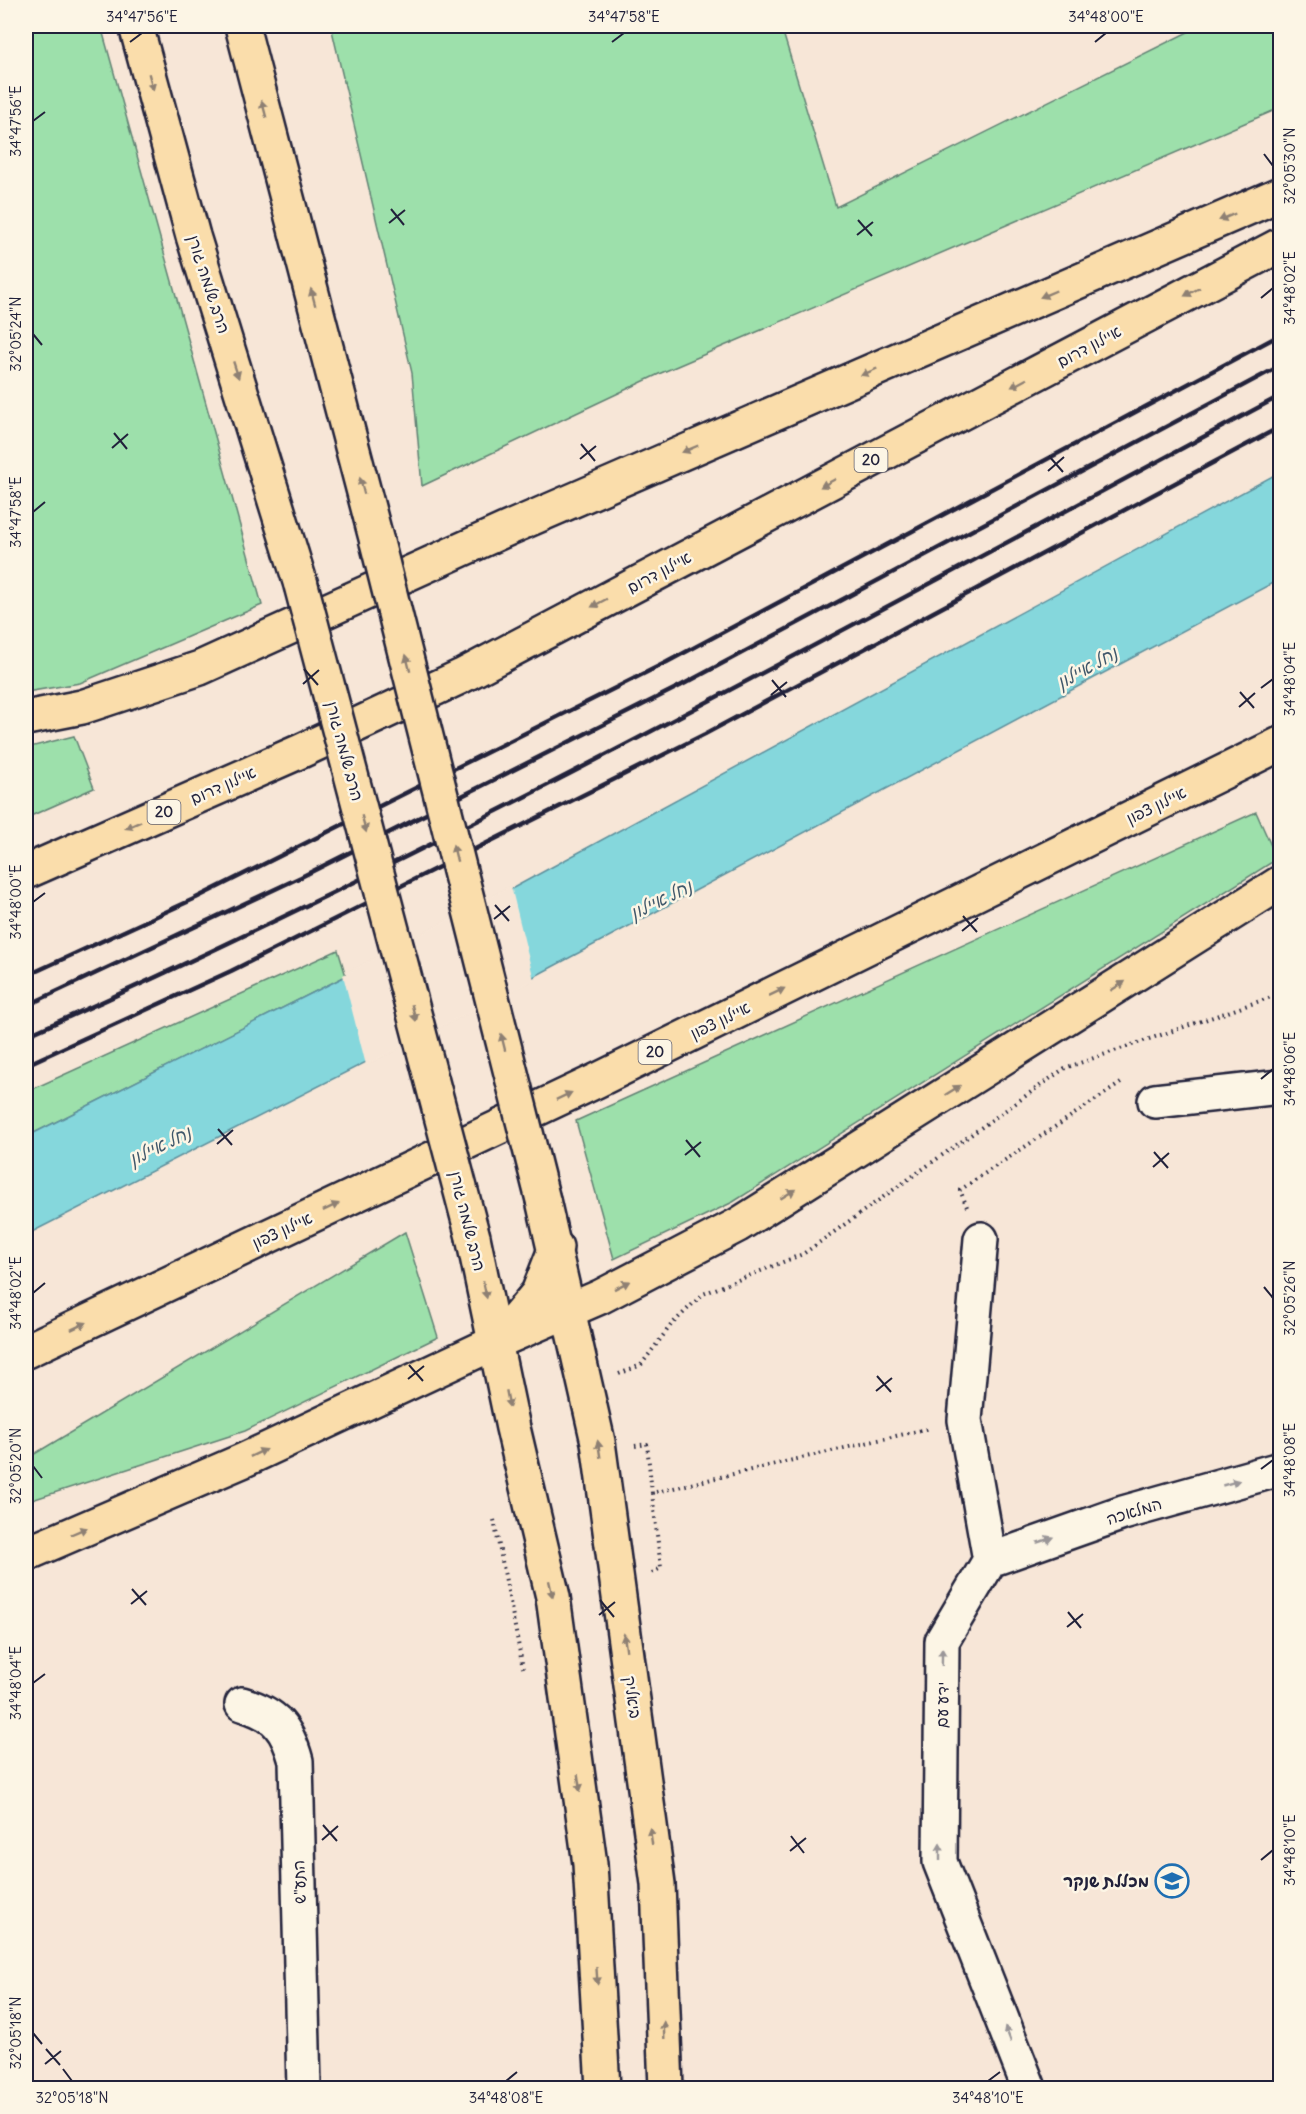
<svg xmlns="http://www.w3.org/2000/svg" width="1306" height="2114" font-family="Delius,'Playpen Sans Hebrew',sans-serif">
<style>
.green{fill:#9de0ab;stroke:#608173;stroke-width:1.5}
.water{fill:#85d7dc;stroke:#5d8f9c;stroke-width:1.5}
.pier{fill:#f7e6d7}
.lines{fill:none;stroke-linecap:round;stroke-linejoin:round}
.minor-casing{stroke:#22223b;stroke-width:38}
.major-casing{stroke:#22223b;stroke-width:38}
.highway-casing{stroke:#22223b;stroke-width:38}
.path{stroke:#22223b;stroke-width:4;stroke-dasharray:1.5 4.5;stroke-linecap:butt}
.minor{stroke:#fcf5e5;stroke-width:33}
.major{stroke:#faddab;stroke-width:33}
.highway{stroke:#faddab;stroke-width:33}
.rail{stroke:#22223b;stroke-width:4.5}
.major-bridge-casing{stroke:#22223b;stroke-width:38;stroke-linecap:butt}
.major-bridge{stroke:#faddab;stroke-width:33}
.oneway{fill:#8e8073}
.oneway2{fill:#9a9698}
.ticks{fill:none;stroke:#22223b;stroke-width:2}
.labels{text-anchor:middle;stroke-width:5;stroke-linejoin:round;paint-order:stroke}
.shield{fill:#fcf5e5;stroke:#63616e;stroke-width:1.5}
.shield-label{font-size:15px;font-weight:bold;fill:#22223b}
.street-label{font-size:16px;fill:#22223b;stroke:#fcf5e5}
.poi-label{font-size:16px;font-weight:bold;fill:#22223b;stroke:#fcf5e5;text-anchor:end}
.water-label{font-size:18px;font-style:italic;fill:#40586b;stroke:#fcf5e5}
.neatline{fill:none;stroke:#22223b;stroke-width:2}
.ticks-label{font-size:15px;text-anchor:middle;fill:#22223b}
</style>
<rect width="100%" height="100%" fill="#f7e6d7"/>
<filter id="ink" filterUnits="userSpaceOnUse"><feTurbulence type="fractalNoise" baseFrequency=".0167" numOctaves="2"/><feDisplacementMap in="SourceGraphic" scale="12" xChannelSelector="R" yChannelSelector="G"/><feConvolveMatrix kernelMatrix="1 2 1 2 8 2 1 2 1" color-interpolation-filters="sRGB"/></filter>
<g filter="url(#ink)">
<path class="green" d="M26 26H101L262 605 80 683 26 692Z
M331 26H781L836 207 1200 26H1280V108L661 373 422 486 412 373Z
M74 736 94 788 26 818V748Z
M1256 812 1277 859 733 1202 614 1259 576 1121Z
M338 950 346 976 26 1137V1092Z
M405 1232 438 1337 245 1431 26 1502V1459Z"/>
<path class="water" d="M1280 472V579L539 974 26 1235V1137L346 976 515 887Z"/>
<path class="pier" d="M511 886 534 980 366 1065 343 975Z"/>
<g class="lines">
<defs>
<path id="minor" d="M1155 1101 1280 1087
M981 1239 965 1420 990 1560 942 1641 940 1862 1029 2088
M990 1560 1123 1513 1280 1469
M242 1704C276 1714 287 1728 296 1761L304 2088"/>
<path id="major" d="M136 26 193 236 301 585
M242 26 377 542
M543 1200 598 1442 658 1884 666 2088
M473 1237 513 1428 553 1597 590 1864 603 2088"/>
<path id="highway" d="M26 718 82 707 200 668 507 529 1280 194
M26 872 301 751 462 676 1280 245
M504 1334 538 1293 556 1247
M26 1351 596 1081 1280 744
M26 1554 242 1461 496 1342 600 1297 738 1225 1280 883"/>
</defs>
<use href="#minor" class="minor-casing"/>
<use href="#major" class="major-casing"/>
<use href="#highway" class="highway-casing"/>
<path class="path" d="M967 1207 960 1190 1124 1081
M619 1374 641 1365 671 1325 703 1294 803 1254 1065 1068 1280 994
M635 1446 647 1444 652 1493
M494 1520 523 1668
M652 1573 661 1568 652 1493 930 1428"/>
<use href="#minor" class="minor"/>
<use href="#major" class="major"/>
<use href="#highway" class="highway"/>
<path class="rail" d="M26 976 196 898 667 662 1280 335
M26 1006 301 877 680 686 1280 366
M26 1036C455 846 866 617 1280 396
M26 1065 231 971 705 734 1280 427"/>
<defs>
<path id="major-bridge" d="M377 542 543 1200
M301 585 473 1237"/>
</defs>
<use href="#major-bridge" class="major-bridge-casing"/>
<use href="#major-bridge" class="major-bridge"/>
</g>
<defs><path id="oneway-solid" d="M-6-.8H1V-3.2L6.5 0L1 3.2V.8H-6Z" transform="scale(1.5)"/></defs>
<g class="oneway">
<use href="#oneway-solid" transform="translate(151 82) rotate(75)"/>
<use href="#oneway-solid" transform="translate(264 109) rotate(-105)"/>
<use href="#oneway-solid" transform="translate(1227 217) rotate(157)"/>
<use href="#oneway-solid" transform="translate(1192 292) rotate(152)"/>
<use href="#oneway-solid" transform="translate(1048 294) rotate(157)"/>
<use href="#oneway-solid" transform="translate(313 297) rotate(-105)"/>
<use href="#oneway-solid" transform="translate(236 370) rotate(72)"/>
<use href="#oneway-solid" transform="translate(869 372) rotate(157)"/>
<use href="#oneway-solid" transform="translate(1019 383) rotate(152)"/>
<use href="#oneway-solid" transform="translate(690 449) rotate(157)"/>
<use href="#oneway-solid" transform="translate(828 483) rotate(152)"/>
<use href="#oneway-solid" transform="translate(362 486) rotate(-105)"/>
<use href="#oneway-solid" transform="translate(599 603) rotate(152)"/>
<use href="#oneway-solid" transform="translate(408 663) rotate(-104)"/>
<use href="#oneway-solid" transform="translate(364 824) rotate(75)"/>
<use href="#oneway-solid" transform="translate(133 825) rotate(156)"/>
<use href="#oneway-solid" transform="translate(455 853) rotate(-104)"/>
<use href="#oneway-solid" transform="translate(1118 986) rotate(-32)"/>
<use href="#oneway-solid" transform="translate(777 992) rotate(-26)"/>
<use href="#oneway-solid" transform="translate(414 1013) rotate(75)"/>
<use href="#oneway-solid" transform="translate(503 1042) rotate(-104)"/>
<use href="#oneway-solid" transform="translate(953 1090) rotate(-32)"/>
<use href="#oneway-solid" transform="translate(564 1096) rotate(-25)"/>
<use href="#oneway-solid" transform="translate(788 1194) rotate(-32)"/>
<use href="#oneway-solid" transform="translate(331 1207) rotate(-25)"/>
<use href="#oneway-solid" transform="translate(622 1285) rotate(-27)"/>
<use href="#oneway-solid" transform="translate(485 1290) rotate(78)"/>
<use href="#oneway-solid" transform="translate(79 1326) rotate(-25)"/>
<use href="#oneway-solid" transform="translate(508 1399) rotate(79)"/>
<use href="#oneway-solid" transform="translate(599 1449) rotate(-99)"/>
<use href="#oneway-solid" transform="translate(258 1453) rotate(-25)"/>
<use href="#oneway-solid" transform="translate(79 1531) rotate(-23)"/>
<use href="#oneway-solid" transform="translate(551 1589) rotate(77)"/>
<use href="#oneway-solid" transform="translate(625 1642) rotate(-98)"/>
<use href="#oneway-solid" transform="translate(579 1783) rotate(82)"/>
<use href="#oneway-solid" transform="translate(651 1836) rotate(-98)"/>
<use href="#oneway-solid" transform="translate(597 1976) rotate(86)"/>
<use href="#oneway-solid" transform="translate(664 2030) rotate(-92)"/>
</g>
<g class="oneway2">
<use href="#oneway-solid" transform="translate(1231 1483) rotate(-16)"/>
<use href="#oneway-solid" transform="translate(1045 1540) rotate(-19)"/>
<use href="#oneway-solid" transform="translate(942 1657) rotate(-89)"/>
<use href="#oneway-solid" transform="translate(940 1852) rotate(-90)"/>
<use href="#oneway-solid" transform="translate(1008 2034) rotate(-111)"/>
</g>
</g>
<path class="ticks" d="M130 42 142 33M612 42 624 33M1095 42 1106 33M33 121 45 112M1264 154 1273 166M391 209 404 225M858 220 872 236M389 223 405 210M857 235 873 222M1261 298 1273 288M33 334 42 345M114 433 127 449M581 444 595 461M112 448 128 434M1049 456 1063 472M580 459 596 446M1048 471 1064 457M33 512 45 502M304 669 318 685M772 680 786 697M303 684 319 670M1261 688 1273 679M1240 692 1254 708M771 695 787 682M1239 707 1255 693M33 902 45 893M495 905 509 921M963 916 977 932M494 919 510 906M962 931 978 918M1261 1079 1273 1069M218 1129 232 1145M686 1140 700 1157M217 1144 233 1130M1154 1152 1168 1168M685 1155 701 1142M1153 1167 1169 1153M1264 1287 1273 1298M33 1293 45 1283M409 1365 423 1381M877 1376 891 1392M408 1379 424 1366M876 1391 892 1378M33 1466 42 1478M1261 1469 1273 1460M132 1589 146 1605M600 1600 614 1617M131 1604 147 1591M1068 1612 1081 1628M599 1615 615 1602M1067 1627 1083 1614M33 1683 45 1674M323 1825 337 1841M791 1836 804 1853M322 1840 338 1826M790 1851 806 1838M1261 1860 1273 1850M33 2033 42 2044M46 2049 60 2065M45 2064 61 2051M63 2069 72 2081M506 2081 517 2072M988 2081 1000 2072"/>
<defs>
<symbol id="university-ring" viewBox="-11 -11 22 22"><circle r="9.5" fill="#fcf5e5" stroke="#1f6fb2" stroke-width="1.5"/><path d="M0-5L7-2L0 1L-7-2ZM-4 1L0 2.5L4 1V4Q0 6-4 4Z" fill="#1f6fb2"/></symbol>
</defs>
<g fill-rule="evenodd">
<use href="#university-ring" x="1153" y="1862" width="38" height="38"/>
</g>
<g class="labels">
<g class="shield">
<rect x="854.5" y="448" width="33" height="24" rx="4.5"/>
<rect x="147.5" y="800" width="33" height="24" rx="4.5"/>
<rect x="638.5" y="1040" width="33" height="24" rx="4.5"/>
</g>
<g class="shield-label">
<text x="871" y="465">20</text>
<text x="164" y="817">20</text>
<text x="655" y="1057">20</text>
</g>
<g class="street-label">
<text transform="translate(209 284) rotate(72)" y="6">הרב שלמה גורן</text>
<text transform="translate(1089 346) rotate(-28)" y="6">איילון דרום</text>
<text transform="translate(659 572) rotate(-28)" y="6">איילון דרום</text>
<text transform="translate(345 751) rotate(75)" y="6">הרב שלמה גורן</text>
<text transform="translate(223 785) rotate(-24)" y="6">איילון דרום</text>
<text transform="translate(1156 805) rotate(-26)" y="6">איילון צפון</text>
<text transform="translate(720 1020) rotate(-26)" y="6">איילון צפון</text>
<text transform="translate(468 1221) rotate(76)" y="6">הרב שלמה גורן</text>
<text transform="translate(282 1230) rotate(-25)" y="6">איילון צפון</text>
<text transform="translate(1134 1511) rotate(-17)" y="6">המלאכה</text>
<text transform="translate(633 1697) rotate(82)" y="6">ביאליק</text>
<text transform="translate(942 1705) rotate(-89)" y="6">ידע עם</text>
<text transform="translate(299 1882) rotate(-92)" y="6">התע"ש</text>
</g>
<g class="poi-label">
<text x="1149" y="1887">מכללת שנקר</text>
</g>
<g class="water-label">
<text transform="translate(1087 668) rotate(-29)" y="6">נחל איילון</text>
<text transform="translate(661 900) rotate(-26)" y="6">נחל איילון</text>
<text transform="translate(160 1146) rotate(-26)" y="6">נחל איילון</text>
</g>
</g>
<rect width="1306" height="2114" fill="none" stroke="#fcf5e5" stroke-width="66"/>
<rect x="33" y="33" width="1240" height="2048" class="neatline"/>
<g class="ticks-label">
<text x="142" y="22">34°47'56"E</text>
<text x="624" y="22">34°47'58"E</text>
<text x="1106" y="22">34°48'00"E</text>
<text transform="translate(16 121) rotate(-90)" y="5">34°47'56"E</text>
<text transform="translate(1290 166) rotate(-90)" y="5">32°05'30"N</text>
<text transform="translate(1290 288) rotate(-90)" y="5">34°48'02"E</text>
<text transform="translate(16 334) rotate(-90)" y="5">32°05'24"N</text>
<text transform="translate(16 512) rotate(-90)" y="5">34°47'58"E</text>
<text transform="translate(1290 679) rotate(-90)" y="5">34°48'04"E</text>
<text transform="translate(16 902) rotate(-90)" y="5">34°48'00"E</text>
<text transform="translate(1290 1069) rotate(-90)" y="5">34°48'06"E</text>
<text transform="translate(16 1293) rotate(-90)" y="5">34°48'02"E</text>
<text transform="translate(1290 1298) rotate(-90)" y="5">32°05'26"N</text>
<text transform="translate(1290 1460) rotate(-90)" y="5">34°48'08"E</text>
<text transform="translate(16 1466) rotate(-90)" y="5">32°05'20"N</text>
<text transform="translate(16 1683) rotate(-90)" y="5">34°48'04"E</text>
<text transform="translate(1290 1850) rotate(-90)" y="5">34°48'10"E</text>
<text transform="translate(16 2033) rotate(-90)" y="5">32°05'18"N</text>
<text x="72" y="2103">32°05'18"N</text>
<text x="506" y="2103">34°48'08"E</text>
<text x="988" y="2103">34°48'10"E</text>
</g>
</svg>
